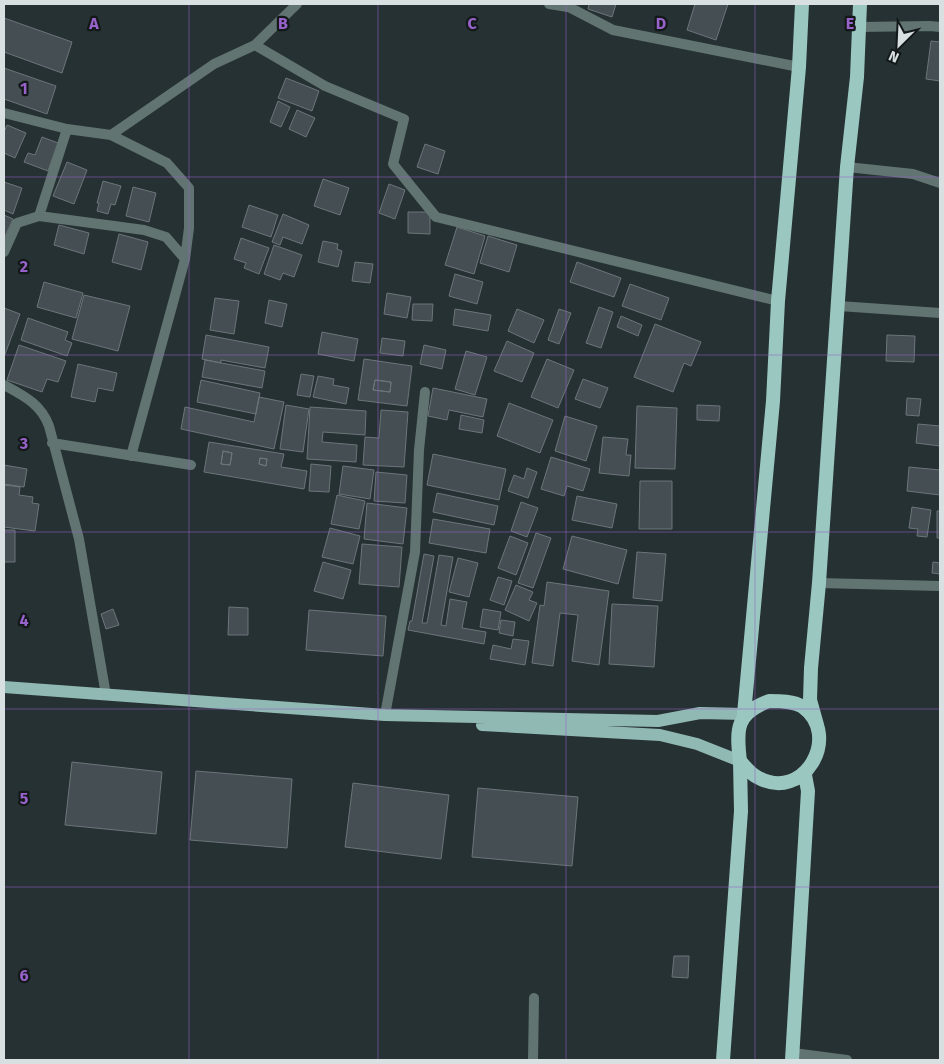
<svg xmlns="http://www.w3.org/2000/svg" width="944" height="1064" font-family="'Fira Sans',sans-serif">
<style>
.building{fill:#454e53;stroke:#6b757a;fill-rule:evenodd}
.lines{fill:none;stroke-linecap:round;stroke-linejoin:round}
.minor{stroke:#617471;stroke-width:10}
.primary{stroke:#91b9b3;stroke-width:12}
.trunk{stroke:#9ac7c0;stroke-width:14}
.grid{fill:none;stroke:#9762c9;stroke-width:1;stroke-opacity:0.55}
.grid-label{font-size:16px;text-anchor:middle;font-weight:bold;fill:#9762c9;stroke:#131819;stroke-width:4.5;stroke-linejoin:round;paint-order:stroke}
</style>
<rect width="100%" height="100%" fill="#263133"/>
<path class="building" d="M589 4H616L612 17 588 9Z
M695 4H728L716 40 687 30Z
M4 18 72 42 62 73 4 52Z
M931 41 940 42V81L926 79Z
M4 68 56 86 47 114 4 99Z
M286 78 319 91 312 111 278 98Z
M278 101 290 107 281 127 270 122Z
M297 110 315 118 306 137 289 129Z
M7 125 26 133 15 158 4 153V132Z
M42 137 58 143 48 171 24 162 28 153 35 155Z
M425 144 445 151 438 174 417 167Z
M67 162 87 170 74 204 53 196Z
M323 179 349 188 340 215 314 206Z
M103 181 121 186 115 205 111 204 108 214 97 211 99 203H97Z
M4 182 22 188 13 214 4 210Z
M389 184 405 190 395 219 379 213Z
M133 187 156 193 149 222 126 216Z
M249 205 278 215 271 237 242 227Z
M408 212H430V234L408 233Z
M283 214 309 225 302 244 283 237 280 245 272 242Z
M4 215 13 219 4 239Z
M59 225 89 233 84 254 54 245Z
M457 227 485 236 474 274 445 265Z
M119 234 148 242 141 270 112 262Z
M488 236 517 245 509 272 480 263Z
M241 238 269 248 259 274 244 268 246 263 234 259Z
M323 241 338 244 337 249 342 251 338 267 318 262Z
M274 245 302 255 294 277 283 273 280 280 264 274Z
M355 262 373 264 370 283 352 281Z
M577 262 621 278 614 297 570 282Z
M455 274 483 282 477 304 449 296Z
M44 282 83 293 76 318 37 307Z
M630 284 669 298 661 320 622 306Z
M387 293 411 297 407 318 384 314Z
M84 295 130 306 118 351 72 339Z
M215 298 239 301 234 334 210 330Z
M269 300 287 304 282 327 265 323Z
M413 304H433L432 321 412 320Z
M599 307 613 312 601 348 586 343Z
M4 308 20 314 4 357Z
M455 309 491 315 488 331 453 325Z
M517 309 544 320 534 343 508 331Z
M559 309 571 313 559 344 548 340Z
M621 316 642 325 638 336 617 327Z
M28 318 68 332 65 340 72 343 67 356 21 340Z
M655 324 701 342 691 366 684 363 673 392 634 377Z
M322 332 358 339 354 361 318 354Z
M206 335 269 347 265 368 221 360V363L202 359Z
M887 335 915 336 914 362 886 361Z
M382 338 405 341 403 356 380 353Z
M507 341 534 353 522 382 494 371Z
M19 345 66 361 58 382 47 379 42 392 7 380Z
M424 345 446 350 442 369 420 364Z
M466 351 487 357 475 395 455 389Z
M364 359 412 366 407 406 358 400ZM375 380 391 382 390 392 373 390Z
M547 359 574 370 558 408 531 397Z
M205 360 265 371 262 388 202 377Z
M78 364 117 373 113 391 98 388 95 402 71 397Z
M301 374 314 376 310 397 297 395Z
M318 376 334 379 333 385 349 388 346 404 313 397Z
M583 379 608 388 600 408 575 399Z
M201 380 260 393 256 414 197 402Z
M375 380 391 382 390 392 373 390Z
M433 388 487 399 483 417 449 410 447 420 428 416Z
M259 397 284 402 274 449 181 429 185 407 254 422Z
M907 398 921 399 919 416 906 415Z
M509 403 553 420 540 453 497 436Z
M286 405 309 409 303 452 280 449Z
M697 405 720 406 719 421 697 420Z
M637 406 677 408 675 469 635 468Z
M310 407 366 411 365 435 323 432 322 442 357 445 356 462 307 459Z
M381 410 408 412 404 467 363 465 365 437 379 438Z
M461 415 484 420 482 433 459 429Z
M565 416 597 426 586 461 555 451Z
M918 424 940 426V446L916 443Z
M603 437 628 439 626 455H631L629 476 599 473Z
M209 442 284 454 281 467 307 471 304 489 204 472ZM223 451 232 453 230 465 221 464ZM260 458 267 459 266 466 259 464Z
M223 451 232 453 230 465 221 464Z
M433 454 506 469 499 500 427 485Z
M551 457 590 469 583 491 567 486 564 496 541 489Z
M260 458 267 459 266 466 259 464Z
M311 464 331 466 329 492 309 491Z
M4 465 27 469 24 487 4 484Z
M343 466 374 470 370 499 339 494Z
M909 467 940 470V495L907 491Z
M527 468 537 472 528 498 508 491 514 475 524 479Z
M376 472 407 475 405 503 374 501Z
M640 481H672V529H639Z
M4 485 20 487 19 495 33 497 32 503 39 504 35 531 4 527Z
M437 493 498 506 494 525 433 512Z
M337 495 365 501 359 529 331 524Z
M577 496 617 504 612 528 572 520Z
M521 502 538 508 527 537 511 531Z
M367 503 407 508 403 544 364 539Z
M912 507 931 510 927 537 917 536 918 529 909 528Z
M937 511H940V538H937Z
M433 519 490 529 486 553 429 543Z
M330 528 360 536 353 564 322 557Z
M4 530H15V562H4Z
M536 533 551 538 533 588 518 583Z
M510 536 528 543 516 575 498 568Z
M572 536 627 550 618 584 563 569Z
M362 544 402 547 399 587 359 584Z
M637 552 666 554 662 601 633 598Z
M424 554 434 556 422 623H427L439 555 453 557 441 625 446 626 450 599 467 602 462 628 486 632 484 644 408 630 410 621H412Z
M458 558 478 563 469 597 449 592Z
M323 562 351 570 343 599 314 591Z
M933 562 940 563V574L932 573Z
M498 577 512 581 504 605 490 600Z
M547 582 609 591 599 665 572 661 578 615 560 613 553 666 532 663 540 605 544 606Z
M516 585 533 592 529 600 537 603 529 621 505 610Z
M612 604 658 606 654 667 609 664Z
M229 607 248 608V635H228Z
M113 609 119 625 106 629 101 614Z
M483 609 501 612 498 630 480 627Z
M309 610 386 616 383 656 306 650Z
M501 620 515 622 513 636 499 633Z
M513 639 529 641 525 665 490 659 493 645 511 649Z
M72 762 162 772 156 834 65 825Z
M196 771 292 779 287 848 190 840Z
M353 783 449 795 441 859 345 847Z
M478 788 578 797 572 866 472 857Z
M674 956H689L688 978 672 977Z"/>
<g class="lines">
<path class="minor" d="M549 4 568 7
M563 4 613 30 799 67
M859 27 930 26 940 27
M255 45 325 86 404 119 393 164 436 217 778 301
M4 113 67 129 111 135 167 163 189 188V228L185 259 131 456
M111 135 214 64 255 45 297 4
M847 167 913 174 940 183
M39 216 67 129
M4 252 17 223 39 216 144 230 166 237 185 259
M839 306 940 313
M4 385C24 396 41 404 49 426L79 539 106 695
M52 443 191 465
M819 583 940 586
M385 715 415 552 419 450 425 392
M793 1053 847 1060
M533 1060 534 998"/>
<path class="primary" d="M4 687 385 715 658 721 700 713 744 714
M482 725 660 735 697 744 740 761"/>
<path class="trunk" d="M769 701C779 701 794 701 803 707 842 735 804 804 757 777 751 774 745 767 740 761 736 729 736 713 769 701Z
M744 714 773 401 778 301 799 67 802 4
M817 725 810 700 811 668 819 583 847 167 857 77 860 4
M723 1060 741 811 740 761
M792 1060 808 791 805 775"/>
</g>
<path class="grid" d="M189 4V1060M378 4V1060M566 4V1060M755 4V1060M4 177H940M4 355H940M4 532H940M4 709H940M4 887H940"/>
<g class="grid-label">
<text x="94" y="29">A</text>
<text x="283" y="29">B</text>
<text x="472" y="29">C</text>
<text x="661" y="29">D</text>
<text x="850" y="29">E</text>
<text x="24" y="94">1</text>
<text x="24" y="272">2</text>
<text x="24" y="449">3</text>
<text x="24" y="626">4</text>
<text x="24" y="804">5</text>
<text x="24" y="981">6</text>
</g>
<rect width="944" height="1064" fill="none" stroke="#d9e0e1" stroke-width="10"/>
<g transform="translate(899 45) rotate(204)" stroke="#131819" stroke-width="4" paint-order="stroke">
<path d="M0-4L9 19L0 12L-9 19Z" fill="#d9e0e1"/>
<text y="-8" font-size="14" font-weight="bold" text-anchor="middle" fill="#d9e0e1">N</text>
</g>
</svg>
